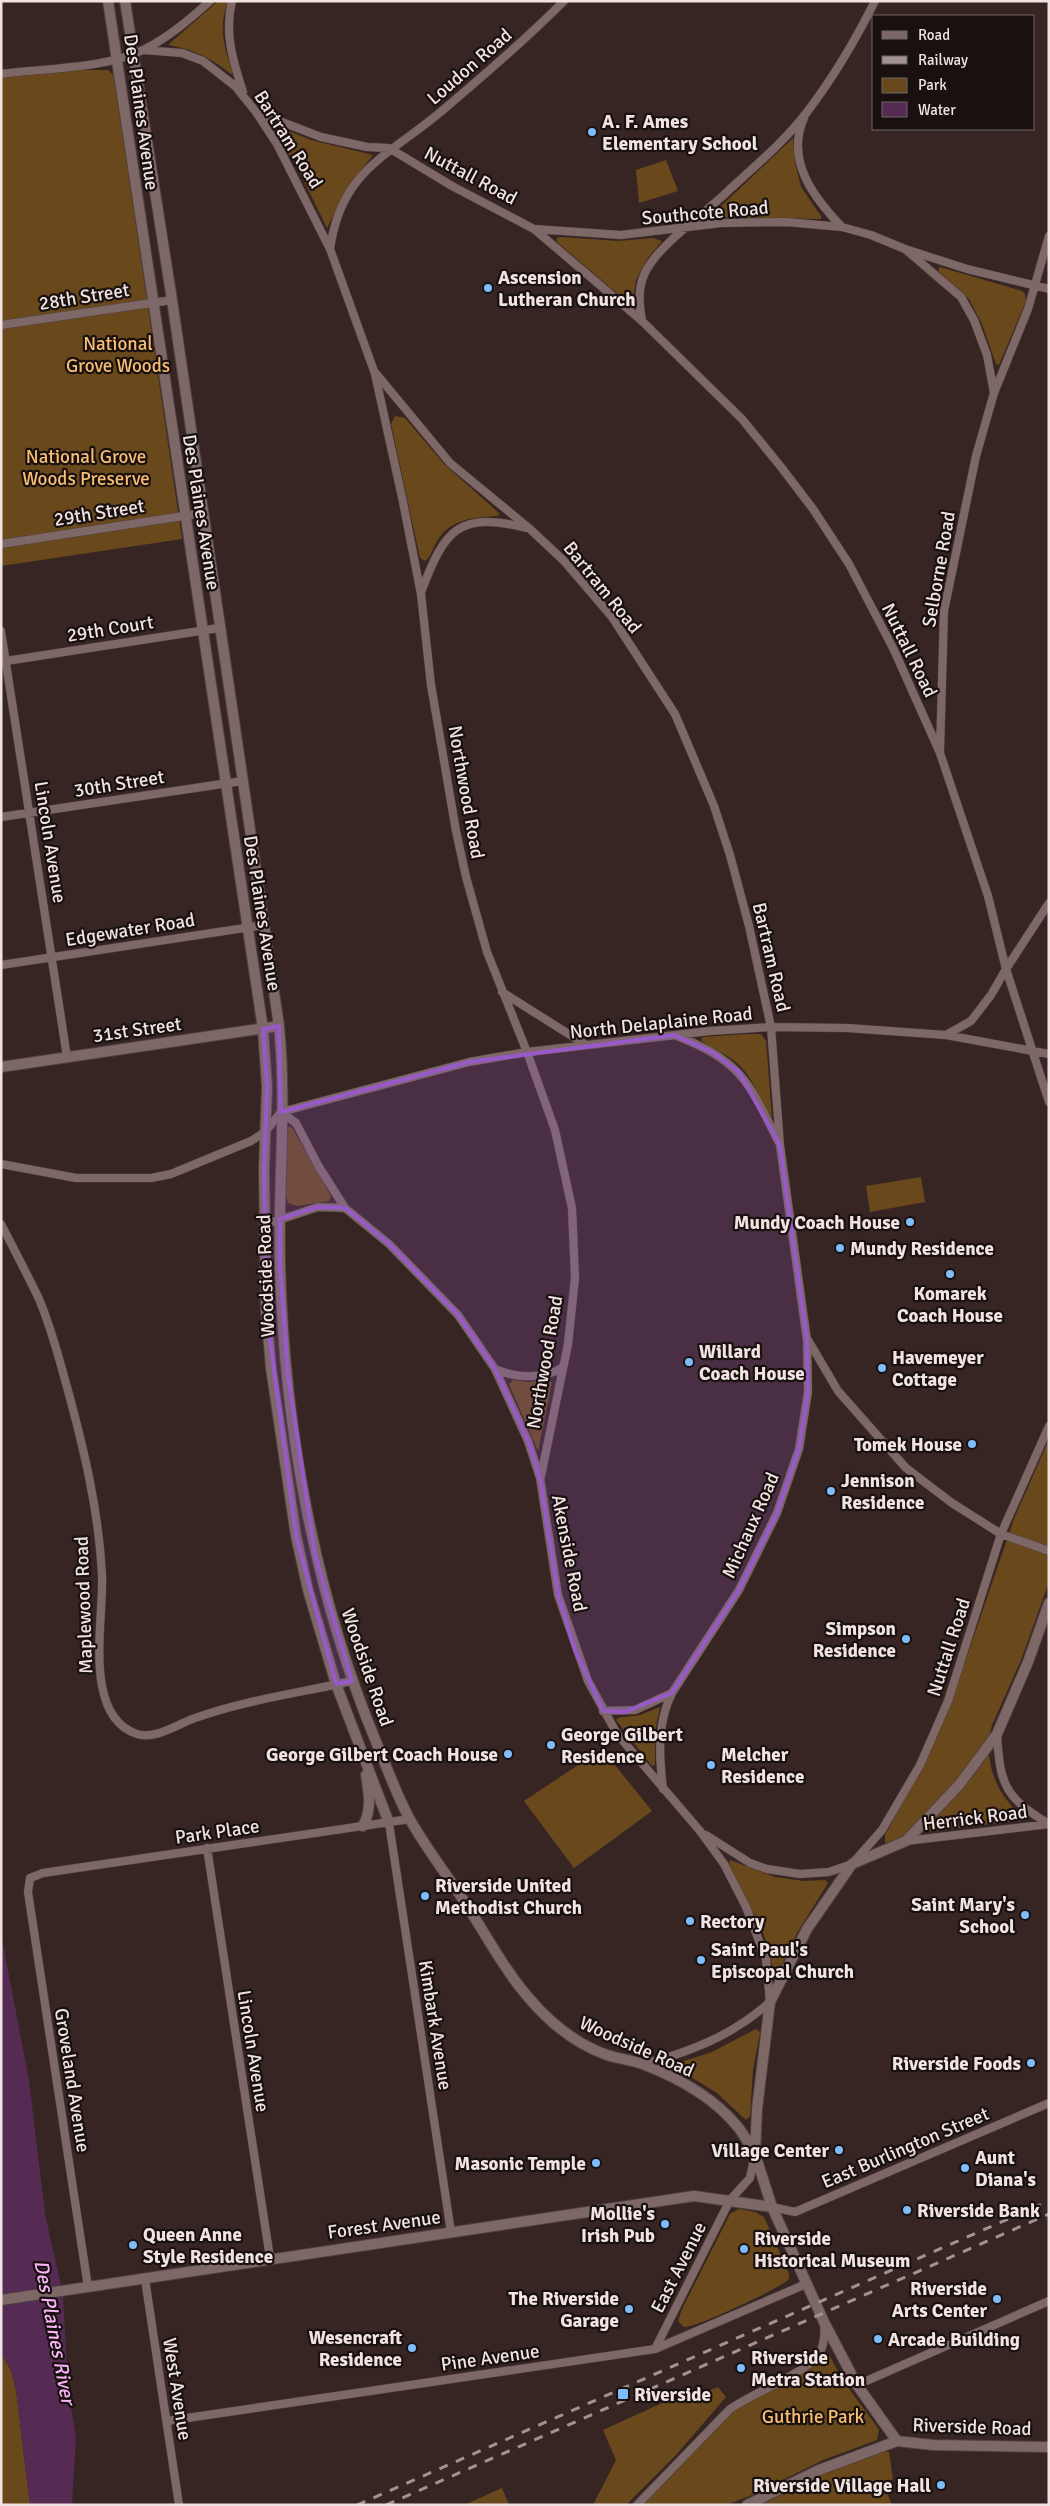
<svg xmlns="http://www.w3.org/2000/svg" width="1050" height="2506" font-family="Signika,sans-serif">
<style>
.green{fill:#69491c}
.water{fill:#552b54}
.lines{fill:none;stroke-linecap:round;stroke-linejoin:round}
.minor-casing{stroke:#504040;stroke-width:9}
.tertiary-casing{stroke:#504040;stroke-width:12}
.minor{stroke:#7e6867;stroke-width:8}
.tertiary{stroke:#7e6867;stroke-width:10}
.rail{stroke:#a29392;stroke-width:3;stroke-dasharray:9 9;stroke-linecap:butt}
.marked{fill:#985ac8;fill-opacity:0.2;stroke:#985ac8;stroke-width:4;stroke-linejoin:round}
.poi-dot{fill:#7fbdfa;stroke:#191010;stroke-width:2}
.labels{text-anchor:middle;stroke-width:4.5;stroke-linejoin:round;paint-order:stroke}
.street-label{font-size:19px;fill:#f0e3e2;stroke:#191010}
.poi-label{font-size:19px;font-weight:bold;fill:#f0e3e2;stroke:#191010;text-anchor:start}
.park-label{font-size:19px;fill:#f9be70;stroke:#191010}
.water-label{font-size:20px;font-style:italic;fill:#fab5f8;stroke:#191010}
</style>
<rect width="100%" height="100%" fill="#372524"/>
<path class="green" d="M218 1H228C218 28 224 47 233 73L231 74C211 58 193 49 168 45Z
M72 70H108L114 76 182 539 1 566V78Z
M276 126 311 140 373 155 347 189 327 228 298 169 274 130V127Z
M793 138 795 163 801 187 821 216V219L713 217 717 210Z
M666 160 678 191 639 203 636 170Z
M561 237 618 241 653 238 662 241 648 258 636 280 632 306 557 242V238Z
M940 267 1022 291 1025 294 1026 301 999 365 996 364 982 324 969 299 938 271Z
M395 416 405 418 444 464 500 514 497 516C473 518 451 518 437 541 433 548 431 557 425 561L420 558 391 424Z
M747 1034H761L766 1041 772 1118C760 1100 754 1078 737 1063 726 1053 711 1049 701 1040L703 1037Z
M290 1126 293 1129 331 1196 329 1201 297 1206 288 1203 286 1196 287 1128Z
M921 1177 925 1202 870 1212 866 1186Z
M549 1379 552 1383 538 1451 509 1384 513 1380 528 1382Z
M1049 1439V1582L1021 1660 992 1725C982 1760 996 1796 1024 1817L1025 1820 916 1833 885 1843V1835L929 1755 952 1700 1014 1519Z
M660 1707 655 1731V1765L652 1766 616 1720 618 1718 640 1715Z
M602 1749 652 1811 574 1868 524 1801Z
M730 1860 775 1877 804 1881 825 1880 828 1883 797 1933 777 1976 774 1973 764 1935 729 1864Z
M756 2029 760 2032 753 2070 750 2116 746 2120 717 2093 675 2067 678 2063 712 2052Z
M739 2209 755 2212 764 2217 789 2274V2279C781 2288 695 2328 684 2327L678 2321 682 2309 730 2214Z
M1 2354 11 2370 16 2390 30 2505H1Z
M825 2355 830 2356C843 2384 862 2405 879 2430L877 2440 823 2460 752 2495 726 2505H642L726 2418 745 2401 812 2367Z
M718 2387 726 2397 676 2455 626 2505H593L616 2460 603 2430 693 2389 696 2396Z
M885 2451 889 2452 893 2479 883 2484 892 2505H761L819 2475Z
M502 2488 509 2505H464Z"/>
<path class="water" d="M1 1934 29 2080 45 2214 63 2295 68 2391 76 2436 72 2505H30L16 2390 11 2370 1 2354Z"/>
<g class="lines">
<defs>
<path id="minor" d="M232 1C224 33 233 61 243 92
M143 50 182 53 203 61 235 86 256 112 277 144 330 249 374 371 450 463 530 529 564 561 612 617 675 714 714 806 730 855 749 926 771 1027 780 1145 807 1340 808 1392 799 1449 777 1513 739 1590 672 1693 635 1710 603 1711
M1 74C45 68 106 69 145 49 169 37 190 19 210 1
M256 112 321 137 367 147 389 148 452 186 534 229 642 321 742 419 781 467 813 509 849 564 894 650 940 753 988 896 1006 969 1049 1102
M804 118C785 161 814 198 842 227
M534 229 621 235 721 223 786 222 842 227 871 235 905 249 967 269 1049 289
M330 249C341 169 389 156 443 110 484 75 525 40 564 1
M905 249 961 297 974 320 987 355 994 393 976 456 944 611 940 751
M642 321C639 303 637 286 647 269 663 241 705 214 729 190 756 165 785 141 807 112 833 78 856 39 875 1
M1 325 172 300
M375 374 403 502 421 594 431 685 456 831 466 877 487 952 527 1052 555 1130 572 1208 575 1278 568 1344 541 1476
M994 393 1028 309 1049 236
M1 544 203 513
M421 592C445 529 458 511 527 528
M1 631 67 1057
M6 661 219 628
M1 817 242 781
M1 965 264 925
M502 992 586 1045
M946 1035 971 1021 991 995 1006 969 1049 903
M677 1036C741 1061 749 1082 778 1141
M281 1112 296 1123 319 1167 345 1208 389 1244 458 1315 495 1369 528 1441 540 1478 558 1595 588 1681 617 1734 700 1831 724 1864 746 1907 766 1959 770 2002C733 2035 691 2052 643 2064
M281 1112 469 1062 527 1052 710 1031 771 1027 847 1028 946 1035 1049 1054
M1 1164 76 1178H151L171 1174 251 1141 265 1132 281 1112
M1 1224C14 1249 27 1274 39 1299 51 1327 59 1358 67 1387 84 1449 99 1512 102 1576 104 1619 82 1716 137 1734 155 1740 178 1724 195 1718 245 1700 300 1693 352 1681
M264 1225 318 1207 345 1208
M808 1340 838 1391 906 1468 952 1503 1001 1534 1049 1551
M495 1369C515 1378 544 1380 563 1367
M997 1734C1000 1784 1004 1797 1049 1824
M663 1789C659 1756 657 1723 672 1693
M389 1823 451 2232
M706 1835 750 1863 767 1869 800 1874 829 1872 852 1864 882 1830 920 1765 948 1701 1001 1534 1049 1426
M906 1841 1049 1824
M207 1848 270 2258
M772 2207 795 2212 1049 2103
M145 2279 179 2505
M88 2287 28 1892 30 1878 43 1873 410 1819
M655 2349 730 2200 750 2178 755 2154
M857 2385 1049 2301
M167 2421 655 2349 806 2284
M637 2505 730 2409C749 2395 810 2371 819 2354 824 2346 825 2333 824 2324"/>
<path id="tertiary" d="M108 1 263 1029 267 1087 264 1168 266 1310 271 1368 296 1536 308 1590 336 1684 389 1823
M125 1 172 300 279 1026C287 1105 278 1184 280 1263 284 1426 314 1593 377 1744 387 1768 396 1793 408 1816 425 1847 447 1875 466 1904 486 1935 504 1969 528 1997 549 2022 576 2044 607 2055 619 2059 633 2060 645 2065 678 2078 714 2098 737 2126 744 2134 749 2145 755 2154
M1 1067 279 1026
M1049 1603 1028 1662 997 1734 959 1785 906 1841 852 1864 807 1929 770 2002 757 2109 755 2154 772 2207 824 2322 857 2385 897 2441 933 2445 1049 2447
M363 1826C372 1809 369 1794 366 1775
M1 2300 694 2196 772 2207
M747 2505 819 2470 897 2441"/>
</defs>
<use href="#minor" class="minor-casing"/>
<use href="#tertiary" class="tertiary-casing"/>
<use href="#minor" class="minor"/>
<use href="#tertiary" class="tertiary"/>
<path class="rail" d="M357 2505 1049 2201
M386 2505 1049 2214"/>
</g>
<path class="marked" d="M279 1026 281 1112 469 1062 674 1035 712 1052 739 1072 780 1145 807 1340 808 1392 799 1449 777 1513 739 1590 672 1693 625 1712 603 1711 575 1650 558 1595 540 1478 528 1441 495 1369 458 1315 389 1244 345 1208 318 1207 280 1219V1264L288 1375 315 1554 352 1681 336 1684 296 1536 266 1310 264 1168 267 1087 263 1029Z"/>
<g class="poi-dot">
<circle cx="592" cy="132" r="5"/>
<circle cx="488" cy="288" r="5"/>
<circle cx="910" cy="1222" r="5"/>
<circle cx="840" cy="1248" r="5"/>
<circle cx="950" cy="1274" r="5"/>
<circle cx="689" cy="1362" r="5"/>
<circle cx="882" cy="1368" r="5"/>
<circle cx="972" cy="1444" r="5"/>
<circle cx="831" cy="1491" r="5"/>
<circle cx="906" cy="1639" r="5"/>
<circle cx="551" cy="1745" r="5"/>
<circle cx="508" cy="1754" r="5"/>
<circle cx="711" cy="1765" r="5"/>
<circle cx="425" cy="1896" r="5"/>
<circle cx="1025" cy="1915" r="5"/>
<circle cx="690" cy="1921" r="5"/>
<circle cx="701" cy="1960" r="5"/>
<circle cx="1031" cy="2063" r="5"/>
<circle cx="839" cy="2150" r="5"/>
<circle cx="596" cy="2163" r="5"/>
<circle cx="965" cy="2168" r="5"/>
<circle cx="907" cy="2210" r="5"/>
<circle cx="665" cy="2224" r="5"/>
<circle cx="133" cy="2245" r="5"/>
<circle cx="744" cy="2249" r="5"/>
<circle cx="997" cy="2299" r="5"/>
<circle cx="629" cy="2309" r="5"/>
<circle cx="878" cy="2339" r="5"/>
<circle cx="412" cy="2348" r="5"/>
<circle cx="741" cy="2368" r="5"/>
<rect x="617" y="2388" width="12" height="12" rx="2.5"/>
<circle cx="941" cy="2485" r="5"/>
</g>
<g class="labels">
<g class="street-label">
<text transform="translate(469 66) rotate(-41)" y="7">Loudon Road</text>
<text transform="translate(142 112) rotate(82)" y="7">Des Plaines Avenue</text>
<text transform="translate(289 139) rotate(58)" y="7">Bartram Road</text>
<text transform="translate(471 175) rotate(28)" y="7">Nuttall Road</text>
<text transform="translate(705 212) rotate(-5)" y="7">Southcote Road</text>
<text transform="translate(84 296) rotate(-9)" y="7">28th Street</text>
<text transform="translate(99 512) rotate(-9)" y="7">29th Street</text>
<text transform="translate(202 512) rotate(81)" y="7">Des Plaines Avenue</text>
<text transform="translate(938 569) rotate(-80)" y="7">Selborne Road</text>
<text transform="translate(603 587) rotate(51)" y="7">Bartram Road</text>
<text transform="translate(110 628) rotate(-9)" y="7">29th Court</text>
<text transform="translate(910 650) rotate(64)" y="7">Nuttall Road</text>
<text transform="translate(119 783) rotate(-9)" y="7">30th Street</text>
<text transform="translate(467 792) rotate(80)" y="7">Northwood Road</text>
<text transform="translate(51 842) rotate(81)" y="7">Lincoln Avenue</text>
<text transform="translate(263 913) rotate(81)" y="7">Des Plaines Avenue</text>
<text transform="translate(130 929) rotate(-9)" y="7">Edgewater Road</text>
<text transform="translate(772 957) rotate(77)" y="7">Bartram Road</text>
<text transform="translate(661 1022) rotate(-6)" y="7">North Delaplaine Road</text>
<text transform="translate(137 1029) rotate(-8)" y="7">31st Street</text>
<text transform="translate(265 1276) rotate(-92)" y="7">Woodside Road</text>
<text transform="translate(544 1362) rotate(-80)" y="7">Northwood Road</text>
<text transform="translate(750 1525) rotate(-66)" y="7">Michaux Road</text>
<text transform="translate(570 1553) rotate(79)" y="7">Akenside Road</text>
<text transform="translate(83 1605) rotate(-92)" y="7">Maplewood Road</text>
<text transform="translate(948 1647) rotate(-72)" y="7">Nuttall Road</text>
<text transform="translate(368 1667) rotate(71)" y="7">Woodside Road</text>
<text transform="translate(975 1817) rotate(-7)" y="7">Herrick Road</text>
<text transform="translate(217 1831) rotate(-8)" y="7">Park Place</text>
<text transform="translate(436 2025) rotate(81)" y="7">Kimbark Avenue</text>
<text transform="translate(637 2046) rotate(24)" y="7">Woodside Road</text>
<text transform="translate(254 2051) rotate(81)" y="7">Lincoln Avenue</text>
<text transform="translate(73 2080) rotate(81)" y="7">Groveland Avenue</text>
<text transform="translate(905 2147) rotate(-23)" y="7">East Burlington Street</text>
<text transform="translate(384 2224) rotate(-8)" y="7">Forest Avenue</text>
<text transform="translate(678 2267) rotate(-63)" y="7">East Avenue</text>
<text transform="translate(490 2357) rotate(-8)" y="7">Pine Avenue</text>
<text transform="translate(178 2389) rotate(81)" y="7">West Avenue</text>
<text transform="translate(972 2426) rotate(2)" y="7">Riverside Road</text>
</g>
<g class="poi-label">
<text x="602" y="128">A. F. Ames<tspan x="602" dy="22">Elementary School</tspan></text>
<text x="498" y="284">Ascension<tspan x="498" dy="22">Lutheran Church</tspan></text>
<text x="900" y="1229" text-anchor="end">Mundy Coach House</text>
<text x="850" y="1255">Mundy Residence</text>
<text x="950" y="1300" text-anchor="middle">Komarek<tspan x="950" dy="22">Coach House</tspan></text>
<text x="699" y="1358">Willard<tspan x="699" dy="22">Coach House</tspan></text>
<text x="892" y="1364">Havemeyer<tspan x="892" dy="22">Cottage</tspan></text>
<text x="962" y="1451" text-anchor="end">Tomek House</text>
<text x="841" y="1487">Jennison<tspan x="841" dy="22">Residence</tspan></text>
<text x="896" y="1635" text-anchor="end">Simpson<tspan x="896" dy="22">Residence</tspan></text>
<text x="561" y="1741">George Gilbert<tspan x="561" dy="22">Residence</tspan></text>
<text x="498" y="1761" text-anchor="end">George Gilbert Coach House</text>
<text x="721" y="1761">Melcher<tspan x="721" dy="22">Residence</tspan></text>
<text x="435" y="1892">Riverside United<tspan x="435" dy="22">Methodist Church</tspan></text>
<text x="1015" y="1911" text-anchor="end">Saint Mary's<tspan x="1015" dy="22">School</tspan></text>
<text x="700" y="1928">Rectory</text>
<text x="711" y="1956">Saint Paul's<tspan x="711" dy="22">Episcopal Church</tspan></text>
<text x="1021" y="2070" text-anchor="end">Riverside Foods</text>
<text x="829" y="2157" text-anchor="end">Village Center</text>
<text x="975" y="2164">Aunt<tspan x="975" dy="22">Diana's</tspan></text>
<text x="586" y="2170" text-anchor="end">Masonic Temple</text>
<text x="917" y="2217">Riverside Bank</text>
<text x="655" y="2220" text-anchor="end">Mollie's<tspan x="655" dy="22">Irish Pub</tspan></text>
<text x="143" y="2241">Queen Anne<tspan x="143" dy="22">Style Residence</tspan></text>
<text x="754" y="2245">Riverside<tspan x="754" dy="22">Historical Museum</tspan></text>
<text x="987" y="2295" text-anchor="end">Riverside<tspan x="987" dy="22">Arts Center</tspan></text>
<text x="619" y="2305" text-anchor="end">The Riverside<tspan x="619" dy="22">Garage</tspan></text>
<text x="402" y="2344" text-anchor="end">Wesencraft<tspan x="402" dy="22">Residence</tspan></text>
<text x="888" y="2346">Arcade Building</text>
<text x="751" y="2364">Riverside<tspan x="751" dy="22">Metra Station</tspan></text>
<text x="634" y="2401">Riverside</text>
<text x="931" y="2492" text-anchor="end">Riverside Village Hall</text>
</g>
<g class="park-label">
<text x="118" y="350">National<tspan x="118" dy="22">Grove Woods</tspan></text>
<text x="86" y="463">National Grove<tspan x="86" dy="22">Woods Preserve</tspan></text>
<text x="813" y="2423">Guthrie Park</text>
</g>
<g class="water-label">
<text transform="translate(55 2332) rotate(79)" y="7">Des Plaines River</text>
</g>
</g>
<rect width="1050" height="2506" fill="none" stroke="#f0e3e2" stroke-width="5"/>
<rect x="872" y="15" width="162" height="115" fill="#191010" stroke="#6f6464"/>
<rect x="882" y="31" width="25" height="8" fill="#7e6867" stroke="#6f6464"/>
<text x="918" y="40" font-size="15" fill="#f0e3e2">Road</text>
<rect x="882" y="56" width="25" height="8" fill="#a29392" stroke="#6f6464"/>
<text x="918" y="65" font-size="15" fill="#f0e3e2">Railway</text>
<rect x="882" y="78" width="25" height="15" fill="#69491c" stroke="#6f6464"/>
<text x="918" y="90" font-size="15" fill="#f0e3e2">Park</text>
<rect x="882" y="102" width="25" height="15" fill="#552b54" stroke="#6f6464"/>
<text x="918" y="115" font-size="15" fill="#f0e3e2">Water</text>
</svg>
